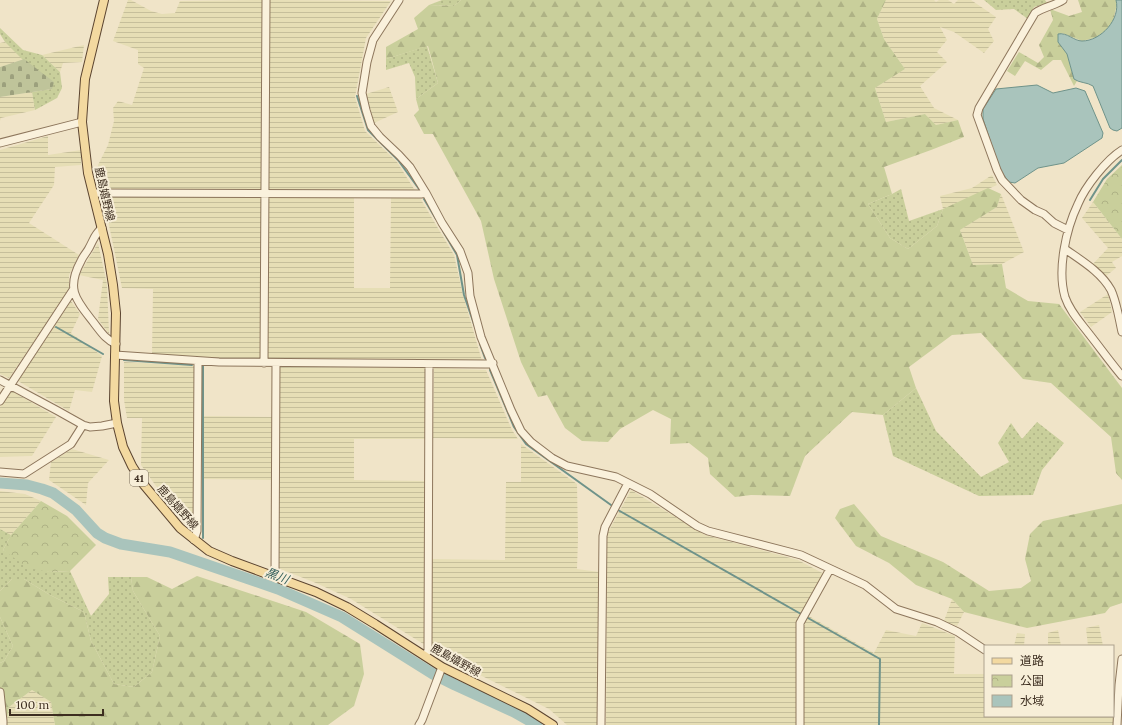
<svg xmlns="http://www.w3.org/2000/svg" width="1122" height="725" font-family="Lora,'Noto Sans JP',serif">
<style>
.farmland{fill:url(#farmland-rules)}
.grass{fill:url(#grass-dots)}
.forest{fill:url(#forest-firs)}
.cemetery{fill:url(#cemetery-stones)}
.park{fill:url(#park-crowns)}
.water{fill:#a9c4bc;stroke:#6f938a}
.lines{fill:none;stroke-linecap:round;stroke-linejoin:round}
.stream{stroke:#6f938a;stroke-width:2}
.river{stroke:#a9c4bc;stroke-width:11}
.minor-casing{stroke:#8d765c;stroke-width:9}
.major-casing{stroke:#5b4430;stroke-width:10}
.minor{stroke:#faf1dc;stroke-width:7}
.major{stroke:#f3d9a0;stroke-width:8}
.labels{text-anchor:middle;stroke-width:4;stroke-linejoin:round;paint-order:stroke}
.shield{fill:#f7eed8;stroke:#756857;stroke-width:1}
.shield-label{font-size:10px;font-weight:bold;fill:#3d2e20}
.street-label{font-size:11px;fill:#3d2e20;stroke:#f7eed8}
.water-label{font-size:12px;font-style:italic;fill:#2f5d5a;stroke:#f7eed8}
</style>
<defs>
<pattern id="farmland-rules" width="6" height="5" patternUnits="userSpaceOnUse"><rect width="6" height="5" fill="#e6deb5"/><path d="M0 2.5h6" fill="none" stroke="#c6bf9b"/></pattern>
<pattern id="grass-dots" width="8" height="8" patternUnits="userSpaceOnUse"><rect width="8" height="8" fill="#c9cf9b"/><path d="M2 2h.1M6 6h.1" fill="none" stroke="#aeb285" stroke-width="1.8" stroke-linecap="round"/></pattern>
<pattern id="forest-firs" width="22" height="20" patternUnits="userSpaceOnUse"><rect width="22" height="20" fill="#c9cf9b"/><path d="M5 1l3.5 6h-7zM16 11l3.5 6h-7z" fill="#aeb285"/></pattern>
<pattern id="cemetery-stones" width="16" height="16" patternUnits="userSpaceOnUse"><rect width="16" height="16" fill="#bfc49a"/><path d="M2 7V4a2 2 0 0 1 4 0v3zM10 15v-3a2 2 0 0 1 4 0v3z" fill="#9ca07d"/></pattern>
<pattern id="park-crowns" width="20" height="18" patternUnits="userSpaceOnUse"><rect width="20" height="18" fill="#c9cf9b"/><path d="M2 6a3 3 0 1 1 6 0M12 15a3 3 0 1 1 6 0" fill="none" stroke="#aeb285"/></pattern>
</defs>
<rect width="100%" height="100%" fill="#f0e4c8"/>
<path class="farmland" d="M128 0H131L151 11 162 14 175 13 180 1 262 0 261 191 102 189 98 165 108 145 114 121 113 108 118 101 132 105 144 68 138 64V50L113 41Z
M269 0 391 1 366 38 355 97 365 131 397 162 416 192 268 191Z
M886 0H934L936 2 939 0H948L954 4 958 0H971L996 17 988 29 994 41 984 53 954 32 940 27 947 40 937 52 947 62 920 86 934 108 958 120 936 125 925 114 886 122 875 88 905 69 884 39 877 19Z
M5 42 24 59 0 67V43Z
M84 45 82 62 63 63 60 72 42 55Z
M389 87 398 112 374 123 366 94Z
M32 92 35 110 1 118 0 121V97Z
M48 136V155L81 150V165L55 167 54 185 29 223 79 255 69 275V290L9 378 0 374V150Z
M992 175 997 185 943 209 940 196 972 188Z
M1001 194 1024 252 1002 264 973 265 960 230 997 207Z
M103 196 262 197 261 360 222 359 152 355 153 289 122 288Z
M268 196 354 197V288H390L391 197 420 198 454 255 463 295 482 361 268 360Z
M1093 202 1122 239V256L1112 262 1116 268 1106 276 1092 265 1108 248 1082 218Z
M98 243 107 284 109 334 98 319 103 280 79 275Z
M1108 294 1112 312 1091 327 1080 312Z
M71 301 80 314 71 333 102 356 92 392 75 390 69 411 18 381Z
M124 362 194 366 193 527 156 486 141 465 142 418H127L124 400Z
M279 367 426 368V439H354V480L425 481V645L351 599 316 583 278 568Z
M434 368 486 370 512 430 518 439 433 438Z
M12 391 56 417 32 456 0 457V407Z
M204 416 273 417 272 480 203 479Z
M521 444 577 484 578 538 577 569 599 572 597 725H567L549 709 431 651 432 559 505 560 506 482H521Z
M72 449 109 460 88 483 86 505 49 480 51 462Z
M631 490 705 535 798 560 828 576 807 615 874 653 886 630 916 636 922 623 955 636 954 674H985V716H1113V678L1114 701 1113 725H606L607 534Z
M0 491 25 494 41 501 11 535 0 529Z
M952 599 964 612 957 626 944 621Z
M1099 625 1103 646H1088L1086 628Z
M1058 630 1061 646H1048V633Z
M1017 633 1025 634 1024 646H1014Z
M32 690 51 702 55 725H6L9 707Z"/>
<path class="grass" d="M442 0H461L454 6 429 5Z
M984 0H1045L1047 3 1034 7 1028 19 1014 9 996 10Z
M0 28 23 50 42 55 60 72 62 88 57 98 35 110 32 92 52 89 5 42 0 34Z
M427 46 438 83 416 99 415 77 409 63 386 70V59Z
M901 189 909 221 943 209 937 226 908 249 890 238 868 204 892 194Z
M916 388 936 431 981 477 1009 462 998 443 1011 423 1022 439 1037 422 1064 443 1042 470 1033 495 979 496 893 456 883 415Z
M0 529 11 535 3 550 49 572 70 571 91 616 109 594 108 577H131L133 591 160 636 152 672 134 687 114 684 91 641 84 612 50 595 24 579H12L0 591Z
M0 617 13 646 4 661 0 663Z"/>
<path class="forest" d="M461 0H886L877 19 884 39 905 69 875 88 886 122 925 114 936 125 958 120 964 137 931 150 884 167 892 194 868 204 890 238 908 249 937 226 943 209 988 188 1001 194 997 207 960 230 973 265 1002 264 1006 288 1028 301 1059 304 1122 388V480L1116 473 1111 437 1051 383 1023 379 981 333 952 335 909 367 916 388 883 415 852 412 805 456 790 496 751 495 735 497 710 474 708 458 689 443 670 444 671 419 653 410 620 429 608 442 582 441 565 428 547 395 538 397 521 362 494 279 481 221 433 134H424L414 115 419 110 416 99 438 83 428 46 386 59V47L418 29 414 18 429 5 454 6Z
M1078 0H1116L1117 4 1112 25 1098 37 1082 41 1062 33 1058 42 1067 54 1074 79 1077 81 1074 86 1061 60H1053L1041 70 1025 61 1015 76 1007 71 1019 52 1038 63 1044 57 1039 45 1053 20 1050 9 1069 16 1082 12Z
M854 504 881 536 943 562 989 591 1021 588 1031 581 1025 559 1030 534 1043 521 1122 504V603L1110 607 1105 613 1027 628 964 612 952 599 916 585 889 563 856 546 835 518 840 509Z
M197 576 306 612 360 644 364 674 354 706 328 725H55L51 702 32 690 9 707 6 725H0V663L4 661 13 646 0 617V591L12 579H24L50 595 84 612 91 641 114 684 134 687 152 672 160 636 133 591 131 577H147L172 589Z"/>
<path class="cemetery" d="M24 59 54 82 52 89 0 97V67Z"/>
<path class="park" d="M1122 165V239L1093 202 1107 179Z
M41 501 67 516 96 545 70 571 49 572 28 568 3 550 11 535Z"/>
<path class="water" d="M1116 0H1122V128L1117 131 1113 130 1110 128 1093 86C1087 82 1079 83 1074 79L1067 54 1058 42V34C1067 32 1074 41 1082 41 1101 41 1121 19 1116 0Z
M1037 85 1053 93 1076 88 1085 91 1103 133 1102 138 1064 163 1038 168 1015 183 1009 182 1000 170 983 119V109L996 89Z"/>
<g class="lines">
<path class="stream" d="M357 96 368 130 398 160 419 189
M424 199 436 219
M1090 200 1103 179 1122 160
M443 231 457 255 464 295 475 327
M56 327 103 354
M480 344 485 358
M124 360 192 365
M203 366V538
M490 370 514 427 526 444 611 505
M618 510 801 614
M808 618 880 659 879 725"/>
<path class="river" d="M0 483 27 485 42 489 53 493 76 510 97 533 105 538 121 544 170 552 278 589 342 617 433 674 455 685 514 712 537 725"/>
<defs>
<path id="minor" d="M399 0 373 40 367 62 362 93 366 110 371 126 380 137 399 155 410 167 426 193 442 223 460 251 468 273 470 296 481 337 511 410 521 431 531 442 552 458 567 466 616 477 650 494 697 526 708 531 801 555 865 585 896 609 937 622 958 632 985 650
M1063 0C1054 6 1043 7 1035 13L979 108 977 115 997 170 1002 180 1021 200 1035 210 1044 214 1054 223 1068 230
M0 143 82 122
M1122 150C1106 160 1085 187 1078 204 1066 229 1057 270 1065 297 1070 312 1081 323 1090 335 1101 349 1111 363 1122 376
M94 193 421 194 426 193
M102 228C94 235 94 239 89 248 87 252 83 256 81 261 65 290 77 301 94 323 101 332 106 340 116 344
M1065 249C1082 261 1101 272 1111 290 1117 303 1119 319 1122 332
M115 355 219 362 486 364 493 363
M264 363 266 0
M0 380 58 411 83 425 90 427 102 426 117 423
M0 401 73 290
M0 472 24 474 71 444 83 425
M194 540 197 531 198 361
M275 577 276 363
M425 655 428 651 429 364
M0 692 3 721V725
M419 725 422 720 442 667
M601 725 603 536 605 527 628 483
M800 725V623L830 569
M1117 725 1119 685 1122 659"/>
<path id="major" d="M104 0 85 79 82 122 88 173 108 254 113 285 116 313 114 401 117 423 123 447 132 466 144 485 180 528 209 551 232 561 316 592 347 607 375 624 442 667 528 709 553 725"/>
</defs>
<use href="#minor" class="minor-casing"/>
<use href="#major" class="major-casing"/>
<use href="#minor" class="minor"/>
<use href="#major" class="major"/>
</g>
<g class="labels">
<rect class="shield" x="130" y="470" width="18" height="16" rx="3"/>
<g class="shield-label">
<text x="139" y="482">41</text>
</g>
<g class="street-label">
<text transform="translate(105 194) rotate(77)" y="4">鹿島嬉野線</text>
<text transform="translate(178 507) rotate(48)" y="4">鹿島嬉野線</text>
<text transform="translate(456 660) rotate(29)" y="4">鹿島嬉野線</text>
</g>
<g class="water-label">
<text transform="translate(277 576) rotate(21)" y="4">黒川</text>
</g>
</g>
<rect x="984" y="645" width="130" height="72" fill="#f7eed8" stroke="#ada18e"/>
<rect x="992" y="658" width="20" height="6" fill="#f3d9a0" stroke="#ada18e"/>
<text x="1020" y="665" font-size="12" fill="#3d2e20">道路</text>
<rect x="992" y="675" width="20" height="12" fill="url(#park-crowns)" stroke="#ada18e"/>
<text x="1020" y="685" font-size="12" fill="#3d2e20">公園</text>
<rect x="992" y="695" width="20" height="12" fill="#a9c4bc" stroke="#ada18e"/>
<text x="1020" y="705" font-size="12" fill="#3d2e20">水域</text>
<path d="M10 709v6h93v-6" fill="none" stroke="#3d2e20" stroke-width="2"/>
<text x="16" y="709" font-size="12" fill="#3d2e20" stroke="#f7eed8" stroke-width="3" paint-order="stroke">100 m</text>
</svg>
